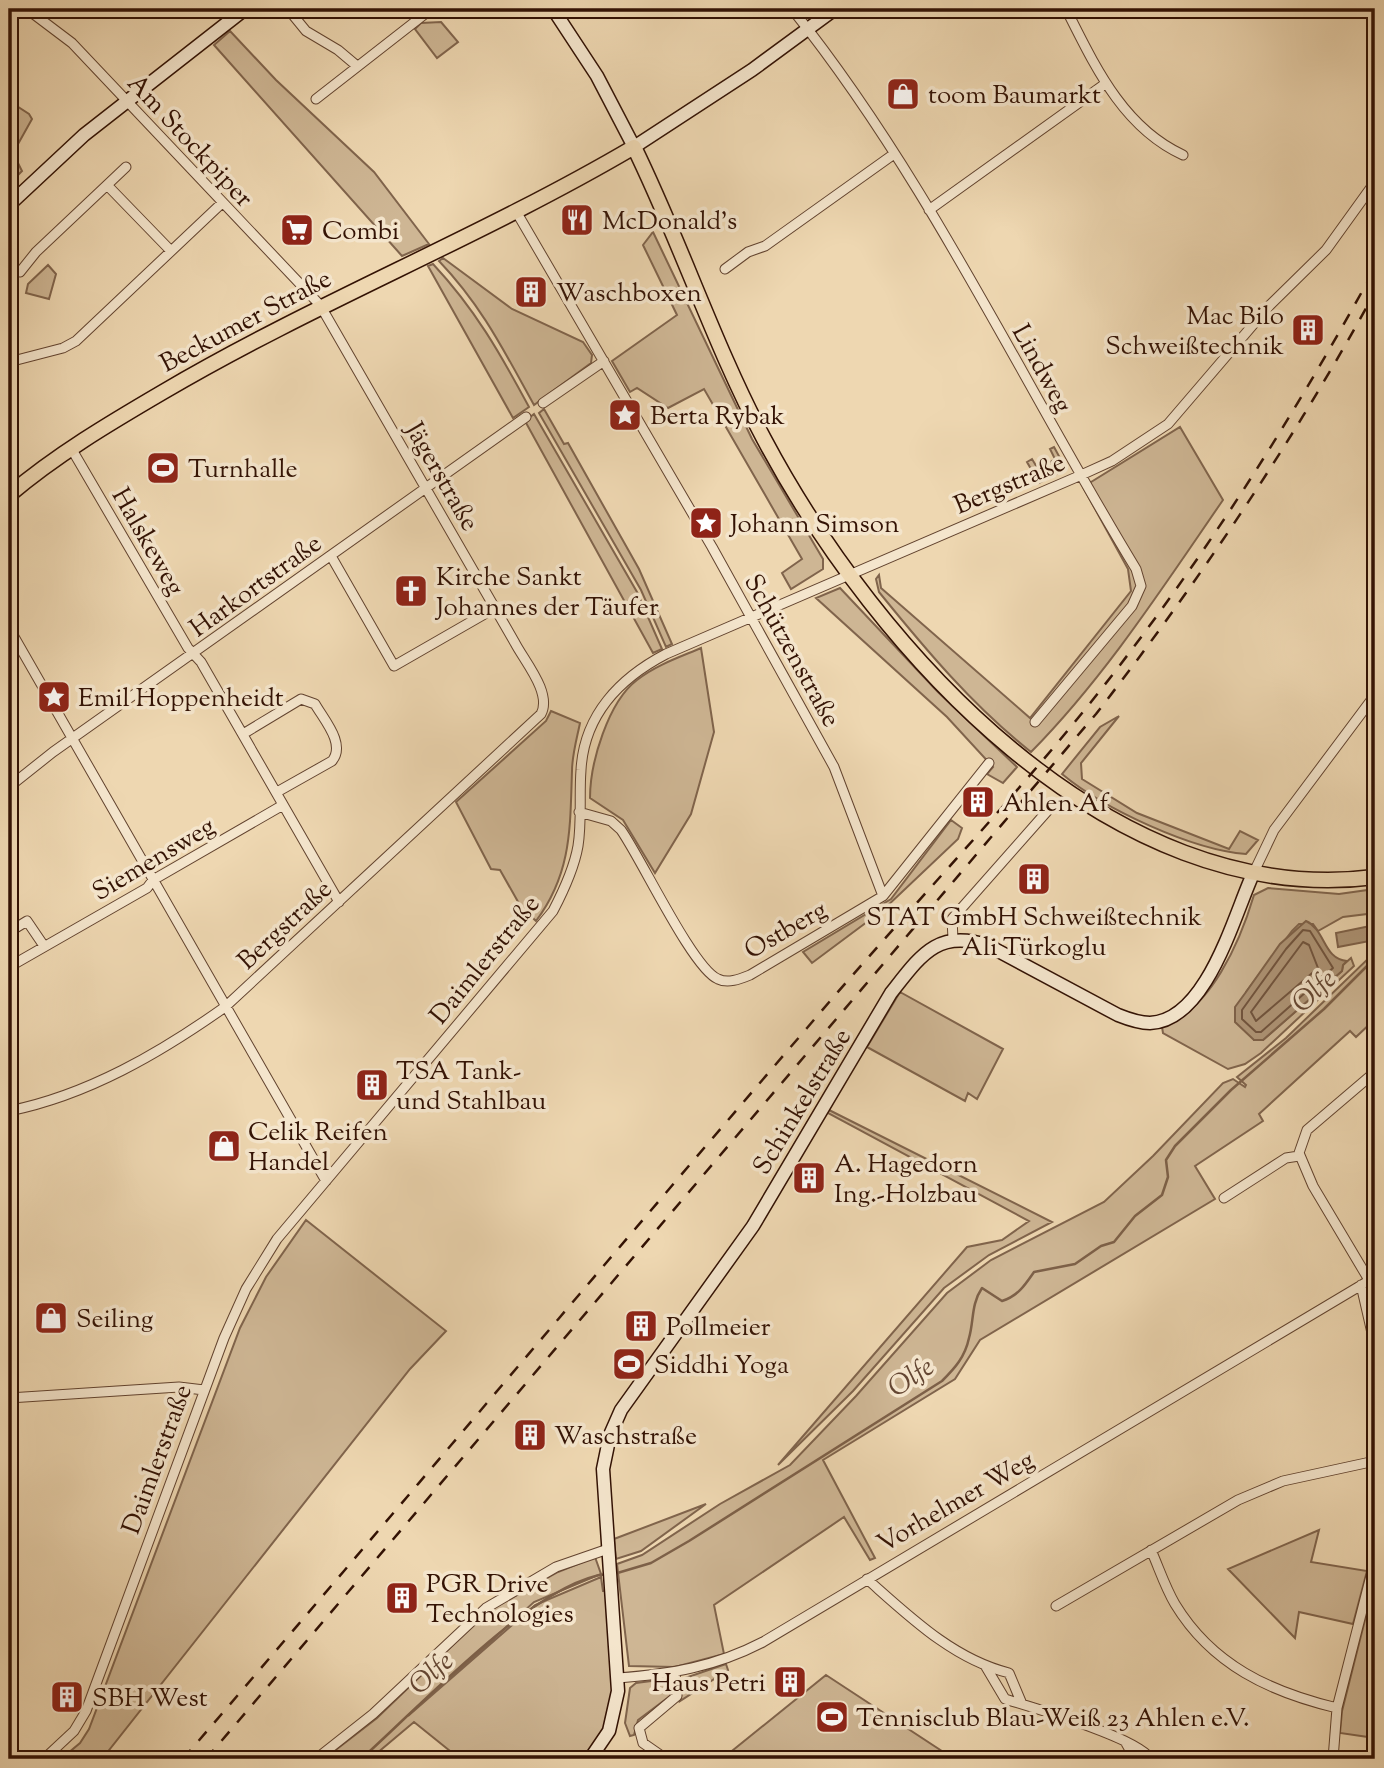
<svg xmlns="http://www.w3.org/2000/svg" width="1384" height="1768" font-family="'Sorts Mill Goudy',serif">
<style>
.green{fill:#ceb694;stroke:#80644c;stroke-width:2}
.water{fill:#ae9476;stroke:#7d6048;stroke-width:2}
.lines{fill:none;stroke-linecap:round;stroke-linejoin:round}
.shore{stroke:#70533d;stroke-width:2}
.stream{stroke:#7d6048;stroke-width:2.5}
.street-casing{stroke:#62432f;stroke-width:11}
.secondary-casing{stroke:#331204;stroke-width:15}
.primary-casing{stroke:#331204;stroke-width:17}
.street{stroke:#f4e5cc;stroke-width:9}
.secondary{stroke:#f4e5cc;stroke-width:12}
.primary{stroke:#eed7b1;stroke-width:14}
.rail{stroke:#331204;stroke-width:2.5;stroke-dasharray:12 12;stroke-linecap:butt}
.labels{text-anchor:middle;stroke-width:7;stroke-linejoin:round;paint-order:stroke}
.poi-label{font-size:26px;fill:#331204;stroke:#f4e5cc;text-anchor:start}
.street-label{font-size:26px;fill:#331204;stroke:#f4e5cc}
.water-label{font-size:28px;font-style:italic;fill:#644632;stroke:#f4e5cc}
</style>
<rect width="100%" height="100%" fill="#eed7b1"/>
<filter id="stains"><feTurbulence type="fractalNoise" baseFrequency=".00286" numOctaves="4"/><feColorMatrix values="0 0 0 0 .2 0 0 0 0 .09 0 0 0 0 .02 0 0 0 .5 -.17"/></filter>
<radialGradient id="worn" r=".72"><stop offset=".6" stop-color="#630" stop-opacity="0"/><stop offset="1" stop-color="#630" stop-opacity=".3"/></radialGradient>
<path class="green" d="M441 22 458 42 437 58 415 29 421 23Z
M230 31 276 80 374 172 429 244 402 256 214 45Z
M9 101 29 114 32 119 13 153 22 171 9 184V135L13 127Z
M653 232 752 439 823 559V569L791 589 782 573 802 559 704 389 668 408 637 388 630 392 612 361 677 315 643 245Z
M443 258 512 309 583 342 592 355 591 363 534 405C504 351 482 306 439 261Z
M433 264C475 309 500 353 529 407L513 418 428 266Z
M48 265 56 274 49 299 26 293 28 284Z
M544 409 564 444 568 443 639 569 672 644 666 647 641 590 539 413Z
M534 414 637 592 662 649 653 653 525 421Z
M1180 427 1223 500C1163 587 1105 677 1031 752 973 706 926 650 879 592L876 579 879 575 881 588 1030 718 1131 591 1128 569 1083 487Z
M1054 447 1066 469 1039 483 1027 462 1032 459 1038 469 1055 459 1050 449Z
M840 588 938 692 1017 767 1003 783 987 774 993 767 947 717 816 598Z
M701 648 714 732 691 814 655 873 623 820 590 798C590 763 608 702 637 680 656 665 680 657 701 648Z
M551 711 580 723C577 738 572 755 572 771 570 827 572 873 536 921L521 907 500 870 491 869 456 802 546 721Z
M1119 716 1081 763 1082 779 1137 813 1229 849 1240 831 1258 840 1246 854C1192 850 1104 809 1062 774L1100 727Z
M951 820 962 828 958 839 883 910 812 963 803 952 891 899Z
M1268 888 1339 894 1375 889V913L1343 917 1318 931 1313 924H1299L1292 931 1246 992 1254 1040H1263L1342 971 1343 965 1351 958 1354 966 1261 1053 1245 1064 1228 1069 1163 1033 1162 1027C1211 1009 1240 942 1254 895Z
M1375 952V1019L1356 1037 1350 1031 1259 1114 1263 1121 1195 1166 1215 1199 980 1340 955 1379 823 1460 875 1558 870 1560 844 1517 714 1605 724 1654 675 1667 629 1666 617 1564 642 1555 720 1504 790 1465 856 1396 947 1293 991 1260 1104 1202 1153 1156 1223 1083 1233 1079 1245 1087 1246 1085 1237 1077 1286 1038Z
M900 992 1003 1049 977 1099 968 1093 965 1101 867 1047Z
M829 1110 1052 1222 989 1255 944 1288 853 1391 778 1465 967 1247 1002 1240 1029 1221 826 1112Z
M306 1220 446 1331 410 1369 102 1759H61L80 1743 89 1729 240 1328 266 1277Z
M706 1504 641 1551 616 1559 614 1539Z
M1319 1530 1311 1562 1367 1571 1353 1624 1299 1612 1295 1638 1228 1569Z
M595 1557 601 1574 534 1602 408 1716 535 1605 601 1577 603 1591H607L613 1703 605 1729 585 1759H460L414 1722 370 1759H324L377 1718 488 1611 558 1572Z
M1375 1580V1738L1340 1733 1342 1711Z
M726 1664 728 1670 680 1701 685 1678Z
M826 1675 954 1759H722Z
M659 1680 667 1681 672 1687 670 1696 638 1720 634 1735 630 1736 625 1723 630 1688 636 1683Z"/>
<path class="water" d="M1306 921C1326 930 1323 959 1347 961L1343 965 1342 971 1263 1040H1254L1235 1022V1007L1246 992 1280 944Z
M1375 925V940L1338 947 1336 933Z"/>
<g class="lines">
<path class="shore" d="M1303 930 1310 931 1333 968 1261 1032H1256L1242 1019V1010L1286 949Z
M1303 942 1309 945 1318 968 1256 1021 1251 1012Z"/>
<path class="stream" d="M614 1574 651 1563 689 1541 942 1381C955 1368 965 1357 969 1338 974 1321 971 1304 982 1288L1002 1301C1018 1296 1025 1285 1034 1272L1075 1264 1101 1246 1114 1242 1135 1216 1162 1195 1168 1177 1166 1160 1175 1146 1231 1090 1324 1009 1375 958
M361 1759C417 1710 535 1581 607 1574"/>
<defs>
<path id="street" d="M288 9 306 31 338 50 357 66
M792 9C929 180 1022 382 1136 569L1141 586 1132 606 1035 722
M1066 9C1094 64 1122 127 1183 155
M316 99 430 10
M126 167 107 185 171 251
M929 210 1105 84
M517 213 712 547 834 767 883 896
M725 269 748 252 765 246 894 154
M20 272 36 252 107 185
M9 362 63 348 76 341 222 203
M543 403 604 361
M71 448 188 648 201 662 339 902
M331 556 394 666 495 608
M9 628 326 1181
M243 734 301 699 315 704C324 720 346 744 332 761L277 792
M9 787 53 752 526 417
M579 812 611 821 621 830C641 858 693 969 718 979 728 984 740 979 750 975L883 896 989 763
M1253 874 1274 830 1375 695
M9 932 27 921 44 946
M953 939 952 919 1050 808
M9 967 147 888 153 880 283 805
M9 1111C88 1095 160 1053 225 1007L541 714C552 693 525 662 515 643L320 305 72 43 27 9
M1224 1198 1286 1158 1299 1156
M1369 1280 1313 1186 1299 1153 1307 1130 1375 1072
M1361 1285 1375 1346
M9 1398 179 1387 204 1390
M1151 1550C1159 1568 1165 1587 1175 1604 1212 1665 1270 1692 1337 1708
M867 1579C910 1617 953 1659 1009 1673L1022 1704
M1056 1606 1238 1500 1283 1481 1375 1461
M986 1667 1005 1699C1034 1708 1136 1737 1151 1759
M618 1678C671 1674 715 1667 763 1642L1375 1277
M1126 1743 1135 1759
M44 1759 74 1731 86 1711 224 1338 246 1289 277 1239 553 911C564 890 574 869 578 846 582 821 579 795 581 770 584 715 620 678 666 654L1079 476 1112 461 1168 424 1270 305 1326 250 1375 182
M316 1759 373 1714 486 1608 556 1567 608 1549
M666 1759 643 1743 639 1728 677 1696 675 1673
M1333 1759 1337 1708 1375 1560"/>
<path id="secondary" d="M553 9 597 76 634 147 752 70 835 9
M9 205 84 135 245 9
M590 1759 609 1731 618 1691 603 1469 610 1435 621 1410 753 1226 891 993C921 955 938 928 989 946L1118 1015C1128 1019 1139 1023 1150 1023 1207 1021 1234 915 1253 874"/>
<path id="primary" d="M9 495C56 455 110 423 163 392 316 302 481 237 634 147 681 243 714 345 764 439 876 650 1111 911 1375 877"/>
</defs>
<use href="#street" class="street-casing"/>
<use href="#secondary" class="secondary-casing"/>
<use href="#primary" class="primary-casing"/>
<use href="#street" class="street"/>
<use href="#secondary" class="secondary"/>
<use href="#primary" class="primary"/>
<path class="rail" d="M183 1759C392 1516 598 1271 807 1028 900 918 1001 814 1091 702 1199 567 1292 420 1375 268
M206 1759 1096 714C1200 580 1294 440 1375 292"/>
</g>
<defs>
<symbol id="shop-square" viewBox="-11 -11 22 22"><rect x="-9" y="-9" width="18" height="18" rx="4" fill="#8f2418" stroke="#f4e5cc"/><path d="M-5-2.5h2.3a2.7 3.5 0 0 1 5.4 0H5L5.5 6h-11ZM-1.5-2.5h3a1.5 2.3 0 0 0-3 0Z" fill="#fff"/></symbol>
<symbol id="restaurant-square" viewBox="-11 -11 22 22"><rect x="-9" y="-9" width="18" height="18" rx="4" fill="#8f2418" stroke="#f4e5cc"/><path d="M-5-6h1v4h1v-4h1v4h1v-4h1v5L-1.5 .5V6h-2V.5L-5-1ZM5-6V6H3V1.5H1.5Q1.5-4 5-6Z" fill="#fff"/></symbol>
<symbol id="supermarket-square" viewBox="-11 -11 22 22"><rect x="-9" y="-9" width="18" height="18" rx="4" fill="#8f2418" stroke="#f4e5cc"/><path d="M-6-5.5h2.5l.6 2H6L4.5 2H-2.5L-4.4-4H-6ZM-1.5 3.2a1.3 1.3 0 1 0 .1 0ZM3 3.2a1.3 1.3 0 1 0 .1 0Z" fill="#fff"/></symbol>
<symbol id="building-square" viewBox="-11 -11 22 22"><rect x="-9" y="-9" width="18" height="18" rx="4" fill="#8f2418" stroke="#f4e5cc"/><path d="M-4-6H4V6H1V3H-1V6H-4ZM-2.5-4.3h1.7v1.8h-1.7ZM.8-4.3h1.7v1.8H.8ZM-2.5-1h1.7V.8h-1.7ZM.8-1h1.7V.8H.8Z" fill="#fff"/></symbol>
<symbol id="sight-square" viewBox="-11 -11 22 22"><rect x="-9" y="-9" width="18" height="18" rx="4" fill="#8f2418" stroke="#f4e5cc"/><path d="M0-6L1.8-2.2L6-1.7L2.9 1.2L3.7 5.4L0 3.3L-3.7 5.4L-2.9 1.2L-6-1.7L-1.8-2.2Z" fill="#fff"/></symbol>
<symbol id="stadium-square" viewBox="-11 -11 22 22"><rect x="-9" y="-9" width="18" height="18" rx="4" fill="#8f2418" stroke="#f4e5cc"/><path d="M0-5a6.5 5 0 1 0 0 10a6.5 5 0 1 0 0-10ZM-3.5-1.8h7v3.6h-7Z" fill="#fff"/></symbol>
<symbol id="church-square" viewBox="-11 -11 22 22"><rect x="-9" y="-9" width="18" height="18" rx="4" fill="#8f2418" stroke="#f4e5cc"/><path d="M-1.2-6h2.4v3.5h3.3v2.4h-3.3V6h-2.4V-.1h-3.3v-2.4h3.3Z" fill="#fff"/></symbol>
</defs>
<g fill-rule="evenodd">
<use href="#shop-square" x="884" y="75" width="38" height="38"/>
<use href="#restaurant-square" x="558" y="201" width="38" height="38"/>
<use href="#supermarket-square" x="278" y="211" width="38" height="38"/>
<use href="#building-square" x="512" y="273" width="38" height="38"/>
<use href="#building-square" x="1289" y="311" width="38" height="38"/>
<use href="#sight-square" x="606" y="396" width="38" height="38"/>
<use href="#stadium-square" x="144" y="449" width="38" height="38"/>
<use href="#sight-square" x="687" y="504" width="38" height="38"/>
<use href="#church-square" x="392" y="572" width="38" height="38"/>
<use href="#sight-square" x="35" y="678" width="38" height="38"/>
<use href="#building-square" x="959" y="783" width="38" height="38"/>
<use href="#building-square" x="1015" y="860" width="38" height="38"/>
<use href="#building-square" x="353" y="1066" width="38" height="38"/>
<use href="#shop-square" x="205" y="1127" width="38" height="38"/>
<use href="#building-square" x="790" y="1159" width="38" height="38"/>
<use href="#shop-square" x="32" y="1299" width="38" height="38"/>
<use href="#building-square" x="622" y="1307" width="38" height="38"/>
<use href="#stadium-square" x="610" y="1345" width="38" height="38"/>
<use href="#building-square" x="511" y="1416" width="38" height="38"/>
<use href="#building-square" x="383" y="1579" width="38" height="38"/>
<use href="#building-square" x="771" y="1663" width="38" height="38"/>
<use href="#building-square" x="48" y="1678" width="38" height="38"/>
<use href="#stadium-square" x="813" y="1698" width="38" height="38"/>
</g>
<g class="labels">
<g class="poi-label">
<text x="928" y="103">toom Baumarkt</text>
<text x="602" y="229">McDonald's</text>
<text x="322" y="239">Combi</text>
<text x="556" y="301">Waschboxen</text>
<text x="1284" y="324" text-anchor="end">Mac Bilo<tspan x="1284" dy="30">Schweißtechnik</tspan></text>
<text x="650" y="424">Berta Rybak</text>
<text x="188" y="477">Turnhalle</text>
<text x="730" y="532">Johann Simson</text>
<text x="436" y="585">Kirche Sankt<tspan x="436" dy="30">Johannes der Täufer</tspan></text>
<text x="78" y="706">Emil Hoppenheidt</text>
<text x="1002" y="811">Ahlen Af</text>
<text x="1034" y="925" text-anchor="middle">STAT GmbH Schweißtechnik<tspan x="1034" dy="30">Ali Türkoglu</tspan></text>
<text x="396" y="1079">TSA Tank-<tspan x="396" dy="30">und Stahlbau</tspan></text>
<text x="248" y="1140">Celik Reifen<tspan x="248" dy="30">Handel</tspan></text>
<text x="834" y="1172">A. Hagedorn<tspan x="834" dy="30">Ing.-Holzbau</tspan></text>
<text x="76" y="1327">Seiling</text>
<text x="666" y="1335">Pollmeier</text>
<text x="654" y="1373">Siddhi Yoga</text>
<text x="554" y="1444">Waschstraße</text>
<text x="426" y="1592">PGR Drive<tspan x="426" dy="30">Technologies</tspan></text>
<text x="766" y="1691" text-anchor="end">Haus Petri</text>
<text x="92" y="1706">SBH West</text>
<text x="856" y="1726">Tennisclub Blau-Weiß 23 Ahlen e.V.</text>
</g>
<g class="street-label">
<text transform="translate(191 140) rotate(47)" y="9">Am Stockpiper</text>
<text transform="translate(245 320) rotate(-28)" y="9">Beckumer Straße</text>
<text transform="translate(1043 368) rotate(61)" y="9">Lindweg</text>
<text transform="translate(443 476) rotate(60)" y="9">Jägerstraße</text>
<text transform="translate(1009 483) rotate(-23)" y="9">Bergstraße</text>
<text transform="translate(149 541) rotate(60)" y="9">Halskeweg</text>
<text transform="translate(255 585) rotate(-36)" y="9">Harkortstraße</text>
<text transform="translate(793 650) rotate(61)" y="9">Schützenstraße</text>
<text transform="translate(153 858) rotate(-31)" y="9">Siemensweg</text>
<text transform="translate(284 924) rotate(-43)" y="9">Bergstraße</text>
<text transform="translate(785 929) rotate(-30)" y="9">Ostberg</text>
<text transform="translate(484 959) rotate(-51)" y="9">Daimlerstraße</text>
<text transform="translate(801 1101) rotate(-59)" y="9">Schinkelstraße</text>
<text transform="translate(156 1459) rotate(-70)" y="9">Daimlerstraße</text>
<text transform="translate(955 1501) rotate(-30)" y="9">Vorhelmer Weg</text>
</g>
<g class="water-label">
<text transform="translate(1313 990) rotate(-43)" y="10">Olfe</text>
<text transform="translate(910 1376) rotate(-34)" y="10">Olfe</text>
<text transform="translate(430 1672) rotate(-42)" y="10">Olfe</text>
</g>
</g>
<rect width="1384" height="1768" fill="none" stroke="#eed7b1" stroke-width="35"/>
<rect x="10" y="10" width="1363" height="1747" fill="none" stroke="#331204" stroke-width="3.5"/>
<rect x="18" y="18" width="1349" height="1733" fill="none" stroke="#331204" stroke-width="2"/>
<rect width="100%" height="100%" filter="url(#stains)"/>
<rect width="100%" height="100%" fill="url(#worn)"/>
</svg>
